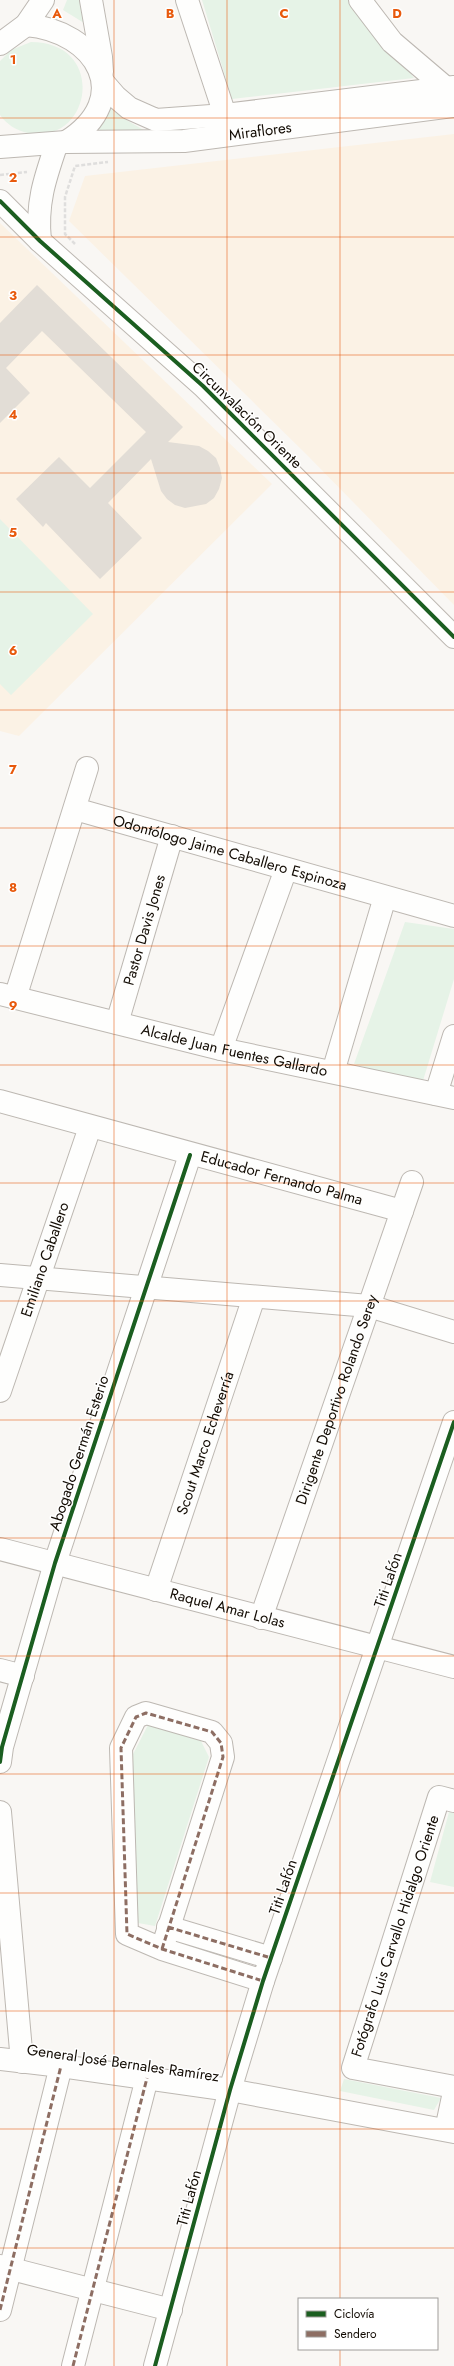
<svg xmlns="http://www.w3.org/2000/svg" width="454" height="2366" font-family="Jost,sans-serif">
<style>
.built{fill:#fbf2e5}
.green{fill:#e6f3e7}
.building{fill:#e2ddd6}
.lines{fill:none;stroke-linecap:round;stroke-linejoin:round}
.minor-casing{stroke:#bdb8b2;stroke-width:24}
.major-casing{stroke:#bdb8b2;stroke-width:24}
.path{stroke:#dfdedd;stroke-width:2.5;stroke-dasharray:4 2;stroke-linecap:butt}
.minor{stroke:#fefefd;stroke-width:22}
.major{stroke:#fefefd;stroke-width:22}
.quiet{stroke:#8d6e63;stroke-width:3;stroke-dasharray:6 3;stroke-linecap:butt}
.cycleway-casing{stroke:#fff;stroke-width:6}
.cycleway{stroke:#1b5e20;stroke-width:4}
.grid{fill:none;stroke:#e8590c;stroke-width:1;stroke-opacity:0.55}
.labels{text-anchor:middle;stroke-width:3;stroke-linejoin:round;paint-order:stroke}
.street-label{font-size:15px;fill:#120b03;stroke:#fff}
.grid-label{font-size:13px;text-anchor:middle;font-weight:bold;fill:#e8590c;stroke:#fff;stroke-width:3;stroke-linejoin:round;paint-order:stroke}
</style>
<rect width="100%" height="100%" fill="#f9f7f4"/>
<path class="built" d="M454 134V605L306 454 69 221 85 176Z
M0 223 272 484 19 736 0 731Z"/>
<path class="green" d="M67 0H82L89 26 63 10Z
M202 0H353L414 78 232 99Z
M31 42C108 42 92 146 28 133 17 131 6 124 0 115V61L11 50Z
M110 102 123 118 147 132 103 133 97 127Z
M0 519 93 614 11 695 0 684Z
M405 922 454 929V979L422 1084 354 1064Z
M148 1725 201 1741 209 1757 155 1926 138 1923 130 1760Z
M449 1812 454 1813V1887L430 1882Z
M344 2079 441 2098 434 2110 340 2091Z"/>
<path class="building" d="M37 285 183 427 168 442 199 446 208 451 216 458 220 468 222 478 219 489 214 498 206 504 185 508 175 505 167 499 161 491 151 459 108 503 142 538 100 579 46 523 43 527 16 499 59 457 90 488 146 432 42 331 6 368 30 393 0 423V323Z"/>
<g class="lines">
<defs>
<g id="minor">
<path d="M187 0 225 115"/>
<path d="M360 0 392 42 446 88"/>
<path d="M0 201 40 241 203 386 454 637"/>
<path d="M40 241C36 203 45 178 57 143"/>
<path id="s1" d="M75 809 454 916"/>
<path id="s2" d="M0 994 221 1049 454 1098"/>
<path d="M15 998 87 768"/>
<path id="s3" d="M117 1023 172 836"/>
<path d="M221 1049 286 869"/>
<path d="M333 1072 385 897"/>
<path d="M436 1094 454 1036"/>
<path id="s4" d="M0 1101 402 1211"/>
<path d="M0 1275 369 1306 454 1332"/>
<path id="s5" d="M0 1391 90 1127"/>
<path id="s6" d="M0 1549 454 1667"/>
<path id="s7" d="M156 1590 254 1297"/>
<path id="s8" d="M261 1618 412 1182"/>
<path d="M0 1670 23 1676"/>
<path d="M0 1762 2 1747 55 1563 190 1155"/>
<path d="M454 1801 439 1797 353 2068 454 2087"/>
<path d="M0 1812 22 2062"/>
<path d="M168 1927 271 1958"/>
<path d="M162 1949 223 1757 221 1743 212 1732 146 1713 136 1717 121 1748 127 1934 162 1949 263 1981"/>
<path d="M0 2059 61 2066 230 2090 454 2132"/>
<path d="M446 2130 454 2092"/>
<path d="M0 2266 171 2310"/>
<path d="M0 2310 61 2066"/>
<path d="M73 2366 147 2078"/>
<path d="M155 2366 230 2090 263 1981 454 1422"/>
</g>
<g id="major">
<path d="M91 0 101 57 102 72"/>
<path d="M26 25C97 31 136 98 66 142"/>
<path d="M0 44 26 25 43 0"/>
<path d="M103 82 116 97 129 108 156 120 225 115 454 87"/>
<path id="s9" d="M0 147 66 142 184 141 454 106"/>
</g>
</defs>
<use href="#minor" class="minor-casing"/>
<use href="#major" class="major-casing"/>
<path class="path" d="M0 175 27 172
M75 244 65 234V197L75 166 108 162"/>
<use href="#minor" class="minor"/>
<use href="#major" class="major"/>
<path class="quiet" d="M168 1927 271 1958
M162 1949 223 1757 221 1743 212 1732 146 1713 136 1717 121 1748 127 1934 162 1949 263 1981
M0 2310 61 2066
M73 2366 147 2078"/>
<defs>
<path id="cycleway" d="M0 201 40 241 203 386 454 637
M0 1762 2 1747 55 1563 190 1155
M155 2366 230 2090 263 1981 454 1422"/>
</defs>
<use href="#cycleway" class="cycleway-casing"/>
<use href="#cycleway" class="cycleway"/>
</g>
<path class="grid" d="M114 0V2366M227 0V2366M340 0V2299M0 118H454M0 237H454M0 355H454M0 473H454M0 592H454M0 710H454M0 828H454M0 946H454M0 1065H454M0 1183H454M0 1301H454M0 1420H454M0 1538H454M0 1656H454M0 1774H454M0 1893H454M0 2011H454M0 2129H454M0 2248H454M340 2349V2366"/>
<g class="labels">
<g class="street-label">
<text dy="5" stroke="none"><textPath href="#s9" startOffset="261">Miraflores</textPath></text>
<text transform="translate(247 415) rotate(44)" y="5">Circunvalación Oriente</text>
<text dy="5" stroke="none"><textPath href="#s1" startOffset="161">Odontólogo Jaime Caballero Espinoza</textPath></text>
<text dy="5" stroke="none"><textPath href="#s3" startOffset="97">Pastor Davis Jones</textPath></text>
<text dy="5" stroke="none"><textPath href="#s2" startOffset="241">Alcalde Juan Fuentes Gallardo</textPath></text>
<text dy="5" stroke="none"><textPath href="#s4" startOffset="292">Educador Fernando Palma</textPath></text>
<text dy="5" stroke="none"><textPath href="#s5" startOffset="139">Emiliano Caballero</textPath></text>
<text dy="5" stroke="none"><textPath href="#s8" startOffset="231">Dirigente Deportivo Rolando Serey</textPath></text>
<text dy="5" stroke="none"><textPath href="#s7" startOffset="155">Scout Marco Echeverría</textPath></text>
<text transform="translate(79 1453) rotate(-72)" y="5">Abogado Germán Esterio</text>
<text transform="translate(388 1580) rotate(-71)" y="5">Titi Lafón</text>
<text dy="5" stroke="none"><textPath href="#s6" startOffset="235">Raquel Amar Lolas</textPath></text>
<text transform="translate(283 1887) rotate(-71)" y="5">Titi Lafón</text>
<text transform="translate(395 1936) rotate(-72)" y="5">Fotógrafo Luis Carvallo Hidalgo Oriente</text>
<text transform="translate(123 2063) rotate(8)" y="5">General José Bernales Ramírez</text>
<text transform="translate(189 2198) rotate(-75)" y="5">Titi Lafón</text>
</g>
</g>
<g class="grid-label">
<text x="57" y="18">A</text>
<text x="170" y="18">B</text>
<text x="284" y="18">C</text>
<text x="397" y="18">D</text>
<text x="13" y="64">1</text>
<text x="13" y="182">2</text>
<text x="13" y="300">3</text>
<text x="13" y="419">4</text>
<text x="13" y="537">5</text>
<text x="13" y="655">6</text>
<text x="13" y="774">7</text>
<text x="13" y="892">8</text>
<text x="13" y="1010">9</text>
</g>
<rect x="298" y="2298" width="140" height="52" fill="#ffffff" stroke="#a09d9a"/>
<rect x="306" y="2311" width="20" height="6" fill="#1b5e20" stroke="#a09d9a"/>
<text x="334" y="2318" font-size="12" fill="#120b03">Ciclovía</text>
<rect x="306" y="2331" width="20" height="6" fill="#8d6e63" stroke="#a09d9a"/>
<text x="334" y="2338" font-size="12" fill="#120b03">Sendero</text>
</svg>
